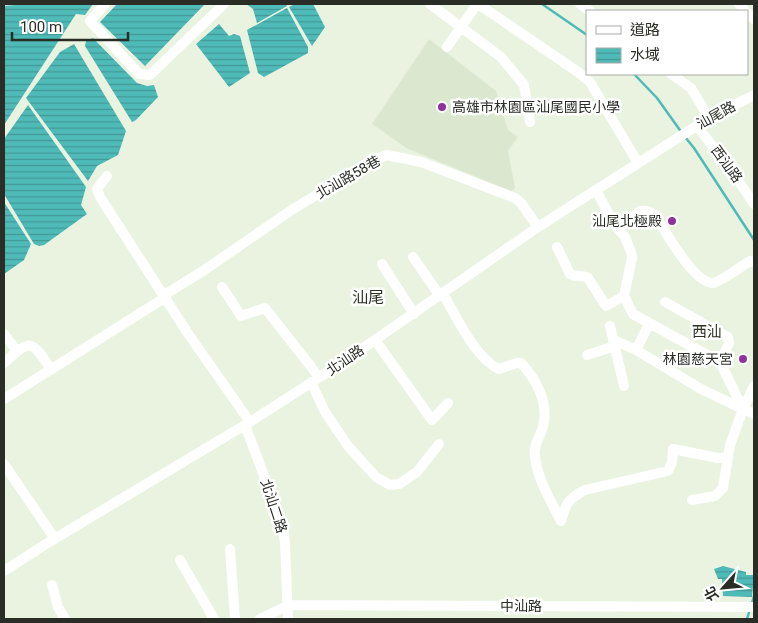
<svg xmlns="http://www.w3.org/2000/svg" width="758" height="623" font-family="Roboto,'Noto Sans TC',sans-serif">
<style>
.built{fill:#dbe7ce}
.water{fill:url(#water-rules)}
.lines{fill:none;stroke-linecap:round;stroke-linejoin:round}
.stream{stroke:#4ebbb9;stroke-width:2.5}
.minor{stroke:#fff;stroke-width:10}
.poi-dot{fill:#90329c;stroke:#fff;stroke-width:2}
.labels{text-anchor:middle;stroke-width:5;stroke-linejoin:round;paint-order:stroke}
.poi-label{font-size:14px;fill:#2a2d26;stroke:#fff;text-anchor:end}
.street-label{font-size:14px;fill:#2a2d26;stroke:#fff}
.neighbourhood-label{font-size:15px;fill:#2c3224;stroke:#fff}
.quarter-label{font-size:16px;fill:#2c3224;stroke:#fff}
</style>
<defs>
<pattern id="water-rules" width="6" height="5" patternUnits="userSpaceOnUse" patternTransform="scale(1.25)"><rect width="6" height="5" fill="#4ebbb9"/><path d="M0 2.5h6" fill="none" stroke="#419896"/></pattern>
</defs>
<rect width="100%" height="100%" fill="#eaf3e0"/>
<path class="built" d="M429 39 496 91 508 130 518 137 508 151 515 188 511 191 408 149 372 124Z"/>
<path class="water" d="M25 4H93L85 15 76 14 4 125V6Z
M117 4H205L145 66 100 22Z
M246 4H286L287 6 257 23 253 9Z
M295 4H313L325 27 312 46 289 7Z
M287 8 308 47V53L264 77 258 73 247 30Z
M219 24 229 36 234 34 240 36 250 73 229 87 196 44Z
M93 38 137 83 147 86 154 85 158 97 136 120 132 122 85 46 86 41Z
M74 44 126 131 118 155 97 166 88 181 26 98 60 52Z
M28 105 86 187 81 205 87 214 44 245 39 246 34 244 4 194V139Z
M4 202 31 244 24 260 4 274Z
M723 566 746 572V575H754L752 597 723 596 722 579H718L714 569Z"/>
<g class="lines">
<path class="stream" d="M542 4 587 35
M634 74 657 98 682 133
M685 137 694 148 754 240
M752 603 754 596
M747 619 750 609"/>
<path class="minor" d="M105 4 90 21 139 74 150 75 224 4
M430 4 501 57 524 85 530 122
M478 4 578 72 590 82 638 163
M580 4 590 11
M739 4 745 11
M747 13 754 19
M447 47 477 4
M671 74 691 88 709 118
M697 126 731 170 754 204
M107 176 97 189 100 197 189 335 250 422
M596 190 614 224 625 237 631 252 632 258 624 296 633 314 720 362 743 409 754 414
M618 229 640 211C646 210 651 212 655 215 665 230 693 283 713 283 719 283 743 265 750 261L754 262
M557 247 570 274C576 278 582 274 588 278L606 306 624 296
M413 257 440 296
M382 264 414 314
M222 287 241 316 265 308 319 377
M443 294C457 317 474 357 499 369L517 363H521C537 380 549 403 543 427 540 437 533 445 535 456 537 479 551 501 561 521
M164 295 203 271 293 209 377 159 387 155 421 162 515 198 521 203 538 227
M665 302 728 337 729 343 720 362
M610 326 624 386
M4 334 17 351
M375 340 432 420 448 403
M614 340 636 350 701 389 743 409
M636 350 649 324
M587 355 615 346
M4 363C30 339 32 339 51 370
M311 382 325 412 348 446 376 477 390 485 399 484 417 472 439 444
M4 399 166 297
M245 425 282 524 285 543 288 619
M4 464 55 539
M692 500 715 496 723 488 730 445 743 409 754 386
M561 521C566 503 568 499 585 490L668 471 672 462 673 449 718 458 728 457
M230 549 235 619
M180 560 214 619
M4 571 46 544 250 422 343 362 538 227 709 118 754 95
M52 585 58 607 65 619
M260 619 289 605 754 607"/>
</g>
<g class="poi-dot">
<circle cx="442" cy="107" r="5"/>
<circle cx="672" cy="221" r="5"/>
<circle cx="743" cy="359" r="5"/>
</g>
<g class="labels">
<g class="poi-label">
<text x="452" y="112" text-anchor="start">高雄市林園區汕尾國民小學</text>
<text x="662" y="226">汕尾北極殿</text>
<text x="733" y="364">林園慈天宮</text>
</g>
<g class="street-label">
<text transform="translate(716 115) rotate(-29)" y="5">汕尾路</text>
<text transform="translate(727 164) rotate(54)" y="5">西汕路</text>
<text transform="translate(348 177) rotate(-30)" y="5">北汕路58巷</text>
<text transform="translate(345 360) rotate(-34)" y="5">北汕路</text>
<text transform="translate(274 506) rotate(72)" y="5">北汕二路</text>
<text x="521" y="611">中汕路</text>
</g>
<g class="neighbourhood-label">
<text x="707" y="337">西汕</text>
</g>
<g class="quarter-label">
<text x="368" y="303">汕尾</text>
</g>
</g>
<rect width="758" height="623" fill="none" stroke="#2a2d26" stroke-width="10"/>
<rect x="586" y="10" width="162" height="65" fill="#ffffff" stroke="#aaaba8"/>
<rect x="596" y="26" width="25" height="8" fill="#ffffff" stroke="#aaaba8"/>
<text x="630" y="35" font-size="15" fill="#2a2d26">道路</text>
<rect x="596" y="48" width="25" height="15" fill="url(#water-rules)" stroke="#aaaba8"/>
<text x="630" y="60" font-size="15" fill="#2a2d26">水域</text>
<g transform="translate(723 588) rotate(243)" stroke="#ffffff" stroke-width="4" paint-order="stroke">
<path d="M0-4L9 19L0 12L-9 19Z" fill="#2a2d26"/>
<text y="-8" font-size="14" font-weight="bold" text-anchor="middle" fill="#2a2d26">北</text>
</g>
<path d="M12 32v8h116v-8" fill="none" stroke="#2a2d26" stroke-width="2.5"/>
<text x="20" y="32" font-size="15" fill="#2a2d26" stroke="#ffffff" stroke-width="4" paint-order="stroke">100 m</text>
</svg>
